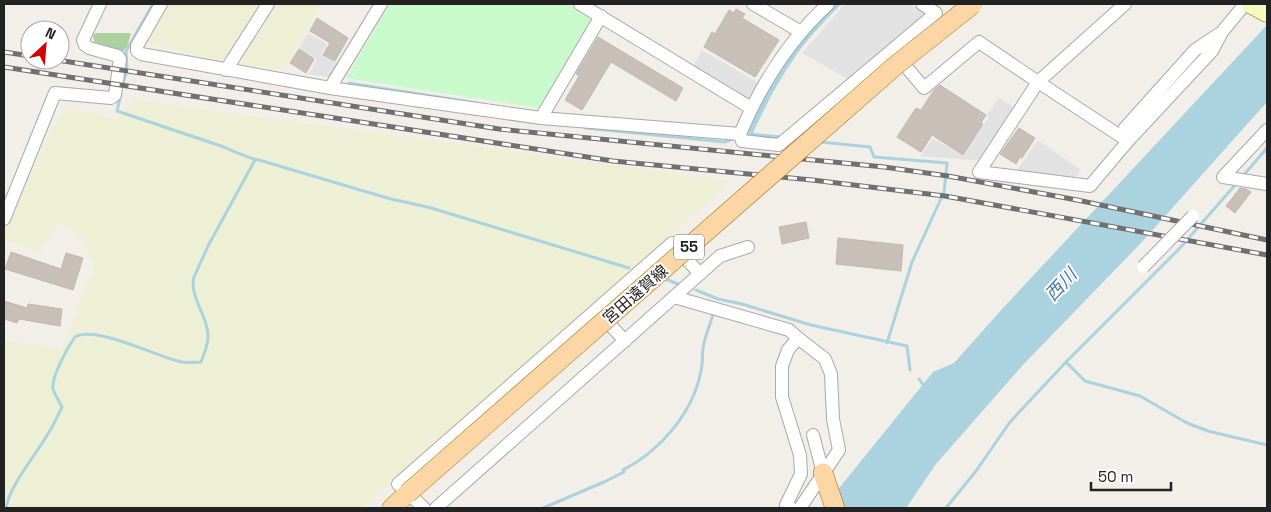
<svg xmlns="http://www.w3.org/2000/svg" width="1271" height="512" font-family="'Space Grotesk','Noto Sans JP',sans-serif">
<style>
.farmland{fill:#eef0d5}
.forest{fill:#add19e}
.park{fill:#c8facc}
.parking{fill:#e2e2e2}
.water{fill:#aad3df}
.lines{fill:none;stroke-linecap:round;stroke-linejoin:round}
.stream{stroke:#aad3df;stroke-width:3}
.building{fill:#c7bfb8;stroke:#c4b6ab}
.street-casing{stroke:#a9a9a9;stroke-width:14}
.secondary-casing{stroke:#707d05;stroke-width:19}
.primary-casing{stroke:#a06b00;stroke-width:20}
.street{stroke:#fff;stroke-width:12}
.secondary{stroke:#f7fabf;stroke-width:18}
.primary{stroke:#fcd6a4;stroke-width:19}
.rail-casing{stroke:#707070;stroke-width:5}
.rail{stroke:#fff;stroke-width:3;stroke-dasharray:9;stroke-linecap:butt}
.street-bridge-casing{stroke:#a9a9a9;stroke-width:14;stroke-linecap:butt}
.primary-bridge-casing{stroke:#a06b00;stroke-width:20;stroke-linecap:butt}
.street-bridge{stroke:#fff;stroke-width:12}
.primary-bridge{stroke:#fcd6a4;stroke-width:19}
.labels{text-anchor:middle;stroke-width:4;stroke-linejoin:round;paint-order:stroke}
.shield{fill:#fff;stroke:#646464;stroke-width:1}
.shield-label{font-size:15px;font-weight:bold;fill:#222}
.street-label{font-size:16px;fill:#222;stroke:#fff}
.water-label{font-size:18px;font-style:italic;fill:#4a7aab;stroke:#fff}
</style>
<rect width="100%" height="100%" fill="#f2efe9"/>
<path class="farmland" d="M168 4H260L227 57 216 61 148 43 149 37Z
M277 4H322L283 70 244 65 241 61 242 58Z
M135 100 731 181 363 508H4V340L62 349 94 267 82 238 58 222 41 251 4 241V235L44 145 62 110 93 112 116 120Z"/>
<path class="forest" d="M96 33H131L127 47 123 51 94 42 93 35Z"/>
<path class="park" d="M390 4H568L589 17V23L539 108 346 78Z"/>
<path class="parking" d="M845 4H909L923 12 925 19 850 80 802 53Z
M308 33 327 44 321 55 339 64 332 75 327 77 308 74 317 60 299 48Z
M702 50 760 84 750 98 746 99 693 67Z
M999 98 1015 108 982 161 920 156 933 138 963 156 989 117 987 114Z
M1038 140 1081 170 1073 180 1016 171Z"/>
<path class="water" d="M833 4H841C827 19 812 34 799 51 781 76 766 104 753 133L745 132 764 94 800 41Z
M1267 25V102L1141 243 1021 367 936 464 906 508H823L933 372 954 363 1003 308Z"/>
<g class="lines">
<path class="stream" d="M123 83 127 69 126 51 153 4
M349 83 476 103
M121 94 117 111 224 147C230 150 254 160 259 160L367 192C376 194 394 201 401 201L431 208 629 268
M585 128 725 142 735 138
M744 136 748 134 782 137
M821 142 870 147 874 157 947 163 944 192 912 262 887 343
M1242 177 1267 148
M663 278 678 284
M696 290 718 299 742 304 811 325 907 346 910 370
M1066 362 1180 248 1236 184
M919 379 925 387
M6 508C10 484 37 454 49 432 54 424 58 415 62 407 59 401 55 395 53 389 51 377 68 347 75 337 96 325 157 357 182 362 188 363 195 362 201 362 204 354 209 343 208 335 208 316 189 297 194 277L208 246 255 160
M543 508 604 482 624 472 623 470C660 451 693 413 701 371 703 363 702 355 703 348 705 335 711 323 714 311
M946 508 976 471 1010 422 1066 362 1085 381 1140 396 1187 423 1208 431 1267 445"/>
</g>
<path class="building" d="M736 9 745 14 742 18 779 40 755 77 704 47 712 32 715 34 729 10 734 13Z
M317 18 348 38 335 61 323 55 330 43 310 31Z
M598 37 683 88 676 101 611 62 582 110 565 100 579 76 576 74Z
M299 49 314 59 306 73 290 63Z
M940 85 986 115 981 123 983 124 963 155 932 135 921 152 897 137 916 108 921 110 934 90Z
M1019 128 1035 138 1022 158 1020 157 1016 164 1000 154Z
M1240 188 1246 189 1251 192 1235 213 1226 206Z
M806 222 809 238 782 244 779 227Z
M838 238 903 245 901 271 836 264Z
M11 252 61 269 66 253 83 258 73 290 5 269Z
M4 301 27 308 28 304 62 309 60 326 19 319 17 323 4 319Z"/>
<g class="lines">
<defs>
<path id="street" d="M161 4 137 46V51L141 54 330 88 541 118 740 134C761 84 788 41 828 4
M580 4 751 108
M753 4 801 32
M892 50 924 88 979 42 1038 82 1125 4
M226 70 268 4
M330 88 381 4
M541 118 601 16
M1125 128 1195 50 1219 34
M740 134 742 141 779 145 936 13 922 4
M1128 141 1038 82 979 172 1090 186 1128 141 1212 51 1222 32 1245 4
M1223 177 1267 130
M1223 177 1267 184
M4 219 55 93 111 98 115 95 120 59 118 56 89 48 85 45 83 40 100 4
M674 297 789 330 798 338
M601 315 625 341
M813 435 823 473
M424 508 398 484 672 243 700 274
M436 508 720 256 748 247
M791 508 786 505 801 474 800 455 782 397V366L788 350 798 338 825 359 831 374 833 419 839 450 800 508"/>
<path id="secondary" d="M1250 4 1267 13"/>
<path id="primary" d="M823 473 835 508
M392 508 408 493"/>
</defs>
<use href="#street" class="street-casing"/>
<use href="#secondary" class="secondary-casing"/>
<use href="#primary" class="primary-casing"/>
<use href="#street" class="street"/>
<use href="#secondary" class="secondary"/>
<use href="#primary" class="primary"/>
<defs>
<path id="rail" d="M4 52 30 56
M57 60 499 129 884 167 948 176 1077 200 1267 240
M4 67 613 161 812 180 945 196 1267 255"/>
</defs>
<use href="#rail" class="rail-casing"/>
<use href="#rail" class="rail"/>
<defs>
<path id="street-bridge" d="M1143 267 1193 216"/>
<path id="primary-bridge" d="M408 493 895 66 973 4"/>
</defs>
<use href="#street-bridge" class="street-bridge-casing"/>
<use href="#primary-bridge" class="primary-bridge-casing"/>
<use href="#street-bridge" class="street-bridge"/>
<use href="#primary-bridge" class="primary-bridge"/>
</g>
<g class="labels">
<rect class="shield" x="674" y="234.5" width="30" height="25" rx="4"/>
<g class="shield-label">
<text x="689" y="252">55</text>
</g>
<g class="street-label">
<text transform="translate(635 294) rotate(-41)" y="6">宮田遠賀線</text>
</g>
<g class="water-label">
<text transform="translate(1061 285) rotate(-47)" y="6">西川</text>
</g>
</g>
<rect width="1271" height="512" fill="none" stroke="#222222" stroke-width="10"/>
<g transform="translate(45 45) rotate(26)"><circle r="24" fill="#ffffff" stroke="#a7a7a7"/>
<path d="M0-4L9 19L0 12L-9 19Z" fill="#d40000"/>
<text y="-8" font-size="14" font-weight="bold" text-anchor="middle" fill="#222222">N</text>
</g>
<path d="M1091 482v8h80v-8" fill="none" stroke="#222222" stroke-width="2.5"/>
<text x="1098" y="482" font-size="15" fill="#222222" stroke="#ffffff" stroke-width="4" paint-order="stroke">50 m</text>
</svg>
